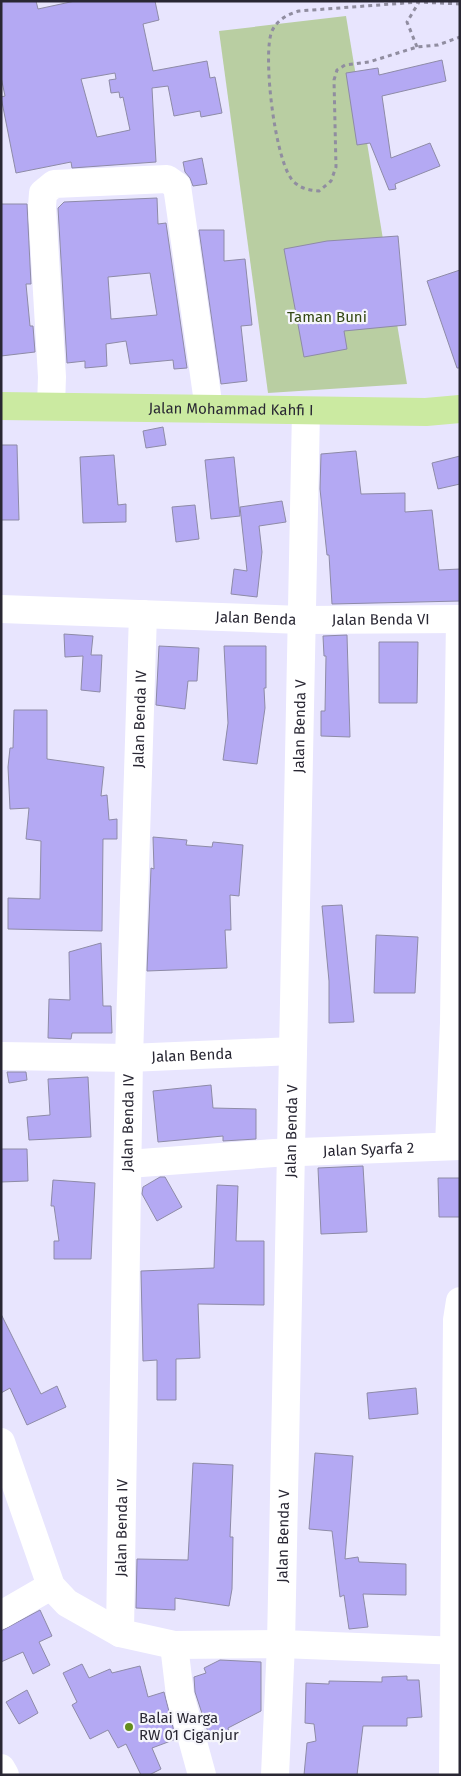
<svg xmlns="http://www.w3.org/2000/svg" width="461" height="1776" font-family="'Fira Sans',sans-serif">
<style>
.green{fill:#b9cea2}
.building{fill:#b4a9f3;stroke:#8e8ba7;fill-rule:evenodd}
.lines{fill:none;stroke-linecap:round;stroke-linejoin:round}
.path{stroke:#908da0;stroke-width:3;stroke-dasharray:4 4;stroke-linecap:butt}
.minor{stroke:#fff;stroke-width:28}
.major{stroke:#cbeaa1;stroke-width:28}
.poi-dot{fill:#648d1c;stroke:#f5f5fb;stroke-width:2}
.labels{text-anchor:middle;stroke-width:4.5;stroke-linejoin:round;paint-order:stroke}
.park-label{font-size:15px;fill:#334713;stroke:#f5f5fb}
.street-label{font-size:15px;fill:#292733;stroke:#f5f5fb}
.poi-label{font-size:15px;fill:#292733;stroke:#f5f5fb;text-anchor:start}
</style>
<rect width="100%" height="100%" fill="#e8e5fe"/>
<path class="green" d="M346 16 407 384 268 393 219 31Z"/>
<path class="building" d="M1 1H36L38 9 75 1H155L159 20 143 24 153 71 207 61 210 78 215 77 222 113 201 117 200 111 174 116 168 86 152 88 156 162 72 168 71 162 16 173 1 97 5 96 1 77ZM115 73 116 79 109 80 111 93 119 92 120 98 123 97 130 130 97 137 81 79Z
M442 60 446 81 382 96 391 158 430 143 440 166 395 184 396 189 389 190 370 143 357 145 346 73 378 68 379 75Z
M202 158 207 184 193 186 190 178 185 172 183 162Z
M157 198 158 224 166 223 187 368 174 369 173 360 130 364 126 341 106 344 107 366 85 368V361L67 363 58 208 64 202ZM150 273 157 315 111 319 108 277Z
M1 204H27L31 284H26L30 326H33L35 352 1 356Z
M199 230H224V261L245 259 252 325 241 326 247 381 221 384Z
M398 236 406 325 344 331 347 349 304 357 284 249 327 241Z
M460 270V368H457L427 281Z
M163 427 166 445 146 448 143 431Z
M1 445H17L19 520H1Z
M356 451 361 494 405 493V512L432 510 439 570 460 569V601L332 604 329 555H327L320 489 321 454Z
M114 455 118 505 126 504V522L83 523 80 457Z
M460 456V484L438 489 432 463Z
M234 457 240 516 211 519 205 460Z
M282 501 286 522 259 526 262 552 257 597 231 594 234 569 247 571 240 507Z
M195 505 199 539 176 542 172 507Z
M64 634 93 636 91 655H102L100 692 81 690 83 656 65 657Z
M347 635 350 737 321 736V711H325L326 656H324L323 636Z
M379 642H418L417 703H379Z
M159 646 199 648 197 681H188L185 709 156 705Z
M224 646H266V688H264L265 708 257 764 223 760 228 723Z
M14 710H47V759L104 767 101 796 107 795 109 820 117 819V839H103L102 931 8 929V898L40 899 41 841 26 839 29 808 10 809 8 767 10 748H13Z
M153 837 187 840 186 845 212 847 213 842 243 845 239 896 230 895 231 930H225L227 968 147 971 151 868 154 869Z
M342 905 354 1022 329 1023V981L322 906Z
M376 935 418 937 415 993H374Z
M101 943 103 1006H111L112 1033H72L71 1039 48 1038 49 999 70 1000 69 952Z
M7 1072H26L27 1080 9 1083Z
M88 1077 91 1137 29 1140 27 1117 50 1115 48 1079Z
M211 1085 213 1108 256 1109V1139L223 1141V1136L158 1142 153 1091Z
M1 1149H27L28 1181 1 1182Z
M363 1166 367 1232 321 1234 318 1168Z
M160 1177H165L182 1207 157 1221 142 1194 143 1187Z
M438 1178H460V1217H439Z
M53 1180 95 1183 91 1259H54V1241H59L54 1206H51Z
M217 1185 238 1186 236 1241H264V1305L198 1304 200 1358 176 1359V1400H157V1360L143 1361 141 1271 214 1268Z
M1 1314 41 1394 57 1386 66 1407 27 1425 10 1388 1 1393Z
M416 1388 418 1414 369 1419 367 1393Z
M315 1453 353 1456 345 1559 358 1557 359 1562 406 1564V1595L363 1594 368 1627 349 1629 344 1595 340 1597 332 1531 309 1529Z
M193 1463 233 1465 230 1537H233L232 1589 229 1606 175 1598V1610L136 1608 137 1559 188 1560Z
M40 1610 52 1636 39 1642 50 1665 33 1674 23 1652 1 1662V1631Z
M220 1660 261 1662V1711L228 1728 229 1733 209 1735 195 1692 194 1677 206 1673 204 1668Z
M82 1664 89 1678 110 1669 112 1673 140 1666 148 1697 164 1692 176 1739 152 1748 161 1769 149 1775H141L126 1744 118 1748 108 1730 90 1739 72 1705 77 1702 63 1673Z
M407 1676V1680H419L422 1717 407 1718V1726H363L357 1775H304L307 1743 316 1741 314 1724 305 1723 306 1683 329 1684V1681L382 1682V1677Z
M27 1690 38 1713 19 1724 6 1702Z"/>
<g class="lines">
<path class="path" d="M460 4 419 2 299 11C288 14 277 20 272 31 262 53 275 165 294 182 302 189 309 190 319 191L331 181 336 167 334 80 337 70 345 65 369 62 417 47 438 45 460 37
M417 47 407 22 419 2"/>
<g class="minor">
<path d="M51 405 52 377 42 207 43 193 54 184 167 179 177 186 209 409"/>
<path id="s1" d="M1 609 302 620 460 619"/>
<path id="s2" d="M1 1056 129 1058 293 1051"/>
<path d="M449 1146 454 1022 460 621"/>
<path id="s3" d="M128 1164 274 1153 460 1146"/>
<path d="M1 1442 51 1586 67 1603 120 1633 174 1645 281 1644 460 1651"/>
<path d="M1 1615 51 1586"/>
<path id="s4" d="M120 1633 129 1058 143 614"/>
<path d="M174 1645 180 1695 202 1775"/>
<path d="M1 1768 5 1775"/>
<path id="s5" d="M275 1775 281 1644 306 411"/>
<path d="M453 1775 457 1320 460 1301"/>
</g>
<path class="major" id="s6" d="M1 406 426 412 460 409"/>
</g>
<circle class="poi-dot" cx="129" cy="1727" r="5"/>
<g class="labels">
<g class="park-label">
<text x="327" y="322">Taman Buni</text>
</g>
<g class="street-label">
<text dy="5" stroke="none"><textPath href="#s6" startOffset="230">Jalan Mohammad Kahfi I</textPath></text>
<text dy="5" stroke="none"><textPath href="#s1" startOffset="255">Jalan Benda</textPath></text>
<text dy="5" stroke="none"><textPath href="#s1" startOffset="380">Jalan Benda VI</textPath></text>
<text dy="5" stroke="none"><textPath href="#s4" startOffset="914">Jalan Benda IV</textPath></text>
<text dy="5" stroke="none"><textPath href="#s5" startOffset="1049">Jalan Benda V</textPath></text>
<text dy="5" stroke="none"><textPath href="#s2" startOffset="191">Jalan Benda</textPath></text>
<text dy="5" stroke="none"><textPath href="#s4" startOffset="510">Jalan Benda IV</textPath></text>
<text dy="5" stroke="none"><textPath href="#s5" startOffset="644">Jalan Benda V</textPath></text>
<text dy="5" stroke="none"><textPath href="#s3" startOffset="241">Jalan Syarfa 2</textPath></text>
<text dy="5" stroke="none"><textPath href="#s4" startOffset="105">Jalan Benda IV</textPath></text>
<text dy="5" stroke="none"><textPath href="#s5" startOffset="239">Jalan Benda V</textPath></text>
</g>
<g class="poi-label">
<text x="139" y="1723">Balai Warga<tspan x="139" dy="17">RW 01 Ciganjur</tspan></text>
</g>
</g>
<rect width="461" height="1776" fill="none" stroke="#292733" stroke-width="5"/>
</svg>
